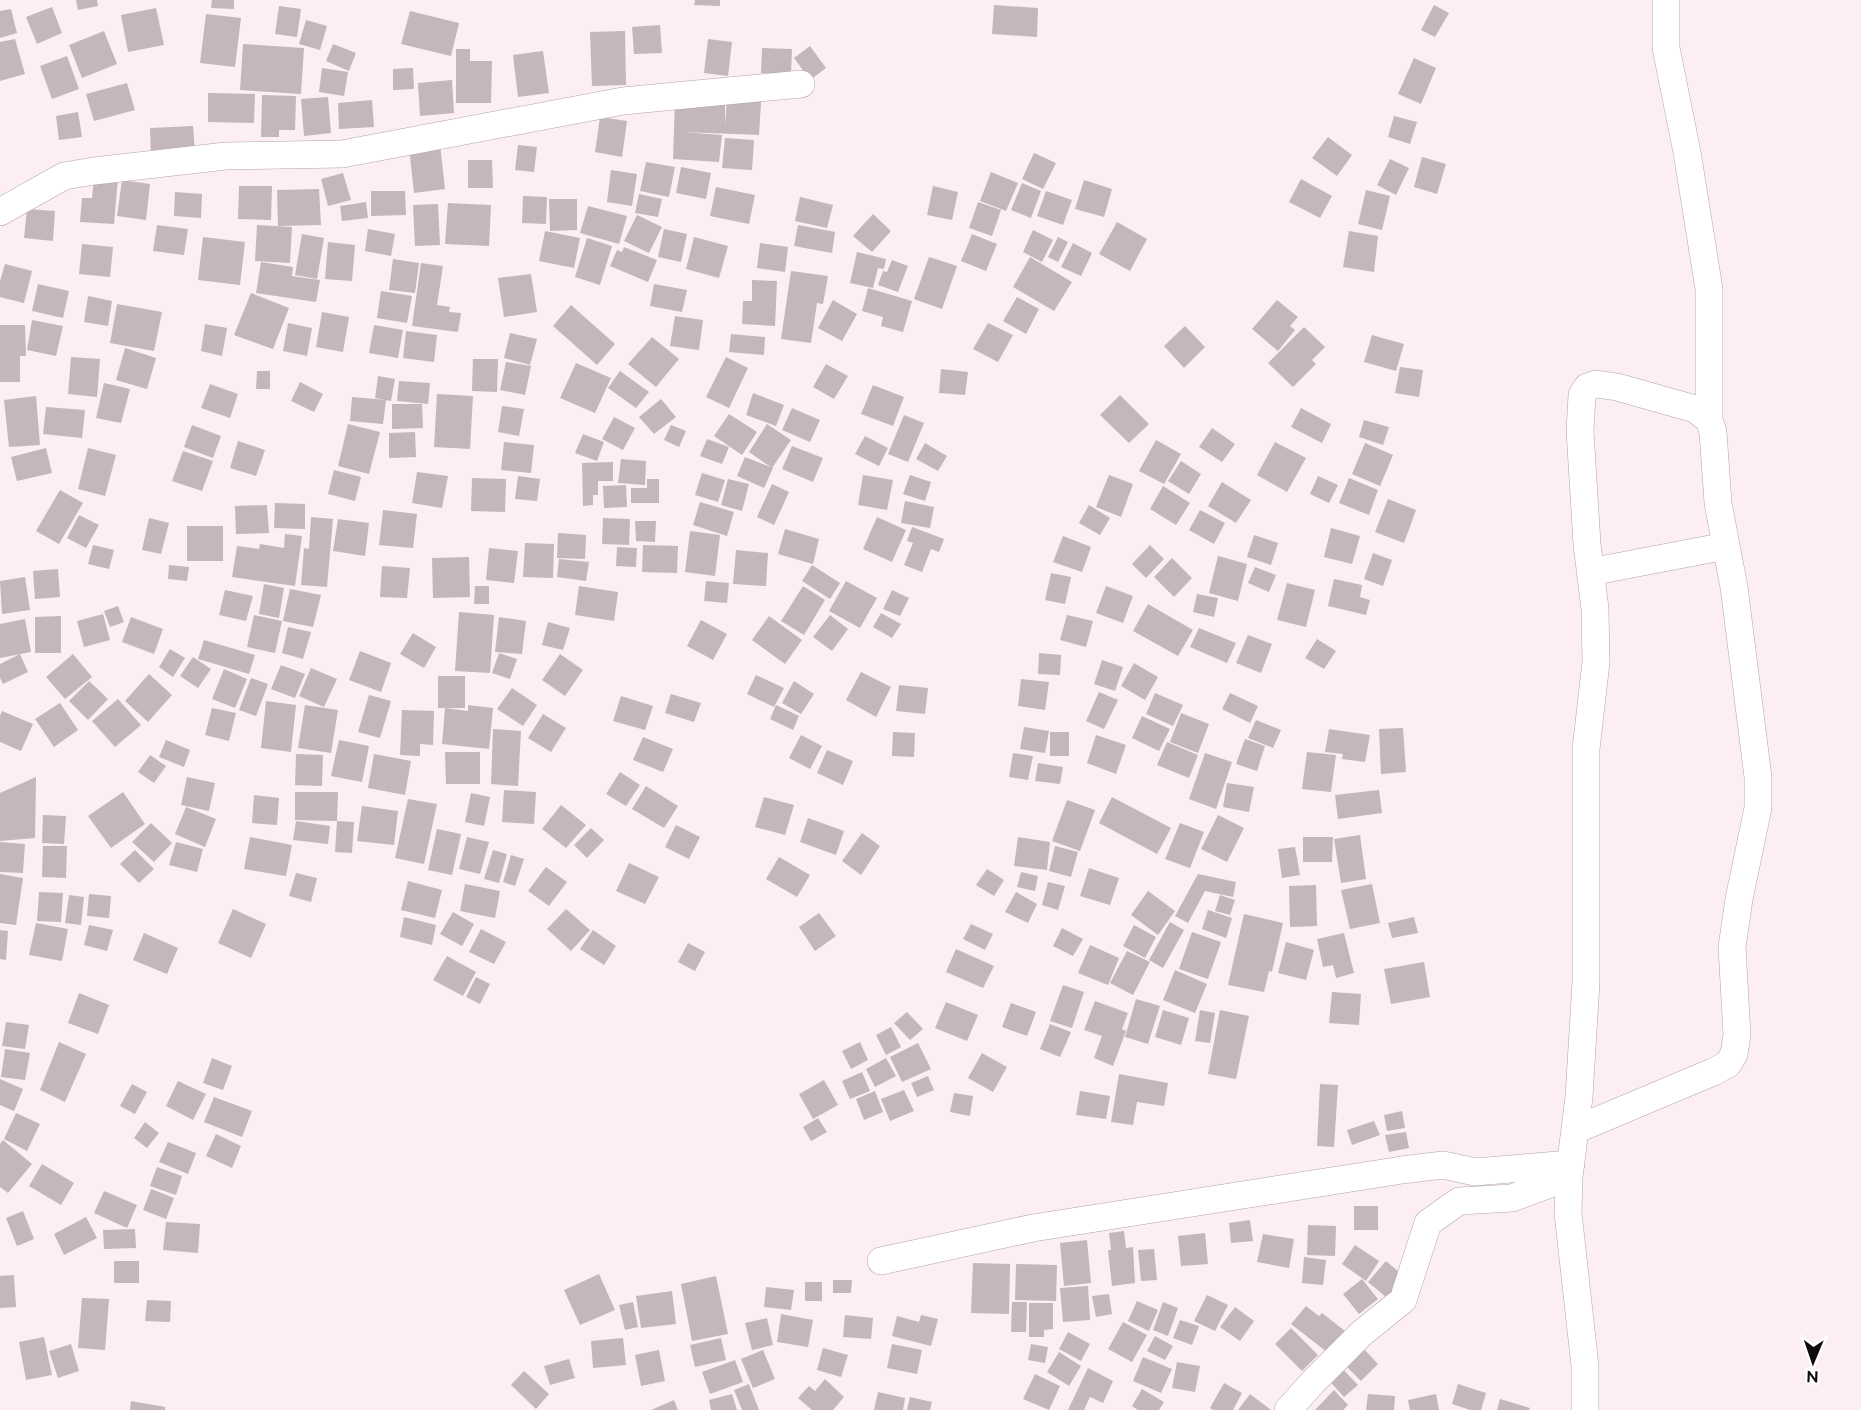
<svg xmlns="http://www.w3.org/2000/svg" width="1861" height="1410" font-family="Raleway,sans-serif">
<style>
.building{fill:#c3b6bc}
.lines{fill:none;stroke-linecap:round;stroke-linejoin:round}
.minor-casing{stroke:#b1a4a9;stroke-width:28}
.minor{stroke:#fff;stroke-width:27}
</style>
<rect width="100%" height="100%" fill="#fceef4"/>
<path class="building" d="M76 0H97L98 6 78 10Z
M212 0H234V9L211 8Z
M695 0H720V6L694 5Z
M994 5 1038 8 1037 37 992 34Z
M1434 5 1449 13 1435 37 1421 30Z
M279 6 301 9 297 37 275 34Z
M52 7 62 33 37 44 26 17Z
M156 8 164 45 128 52 121 15Z
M11 9 17 33 0 38V11Z
M410 11 459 23 451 56 401 44Z
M206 14 241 18 235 67 200 63Z
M306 20 327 26 320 50 299 44Z
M660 25 662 53 634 54 632 27Z
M104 31 117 64 82 78 69 45Z
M625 31 626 85 592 86 590 32Z
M15 39 25 74 0 81V42Z
M708 39 732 42 728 76 704 73Z
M243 44 304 48 301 94 240 90Z
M333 44 356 53 349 71 326 61Z
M810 46 826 68 810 80 794 58Z
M762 48 792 49 791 74 761 73Z
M456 49H470V61H492L491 103H456Z
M543 51 549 93 518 97 513 55Z
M67 56 79 89 52 99 40 66Z
M1414 58 1436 68 1421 104 1398 94Z
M322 68 348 72 344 96 319 92Z
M413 68 414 89 393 90V69Z
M452 80 454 113 420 116 418 83Z
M127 83 135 110 94 121 86 94Z
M208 93 255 94 254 123 208 122Z
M262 95 296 96 295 130H279V137H261Z
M328 97 331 133 304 136 301 99Z
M727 99 761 102 759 135 683 132 722 135 719 162 673 159 675 101 725 102V125Z
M372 100 374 127 339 129 338 103Z
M78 112 82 137 59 140 56 116Z
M1394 116 1417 122 1410 144 1388 137Z
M600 117 627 121 622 157 595 152Z
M193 126 195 153 151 155 150 128Z
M1328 137 1352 155 1337 176 1312 158Z
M725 138 754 140 752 170 722 168Z
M440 144 445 189 414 193 409 147Z
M518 145 537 147 534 172 515 170Z
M1034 153 1056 163 1043 189 1022 179Z
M1422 157 1446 164 1437 194 1414 187Z
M1390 159 1409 168 1396 195 1377 185Z
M468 160H492L493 188H468Z
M646 162 675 167 669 197 640 191Z
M681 167 711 173 706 199 676 193Z
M611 170 637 174 632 206 607 202Z
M991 172 1018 183 1006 211 980 201Z
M343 173 351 200 328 206 321 179Z
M94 177 118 178 114 224 80 222 82 198H92Z
M1301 179 1332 196 1320 218 1289 202Z
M122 180 150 184 146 220 117 216Z
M1084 180 1112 189 1104 217 1075 209Z
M1022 183 1041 191 1031 218 1011 210Z
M239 186H272L271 220 238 219Z
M933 186 958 192 952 220 927 215Z
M716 187 755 195 749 224 710 216Z
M319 189 321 225 278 226 277 190Z
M1366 190 1390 196 1382 230 1358 224Z
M371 191H405L406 215 371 216Z
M1046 191 1072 200 1063 225 1037 216Z
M175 192 202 194 201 218 174 216Z
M639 194 662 199 658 217 635 213Z
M523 196 547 197 546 224 522 223Z
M800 197 833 205 827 228 795 221Z
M549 199H577V230L550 231Z
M366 202 368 218 342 221 340 206Z
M978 202 1001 210 992 236 969 228Z
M448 203 491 205 489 246 445 244Z
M438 204 440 245 415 246 413 205Z
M588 206 627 216 619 244 580 233Z
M27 209 55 211 53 241 24 238Z
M873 214 891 231 872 252 853 236Z
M637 215 662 227 649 253 624 241Z
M1117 222 1147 239 1130 271 1099 254Z
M157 225 188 229 184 255 153 251Z
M257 225 292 227 290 263 255 261Z
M798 225 835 232 832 253 794 246Z
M368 229 395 234 391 256 365 251Z
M664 229 687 234 681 262 658 257Z
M1033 230 1053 240 1042 262 1023 252Z
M545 231 580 238 574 268 539 261Z
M1349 231 1378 236 1374 272 1343 267Z
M302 234 324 238 317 279 295 275Z
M972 234 997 244 986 271 961 261Z
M203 237 245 242 240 285 198 280Z
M694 237 728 246 719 278 686 269Z
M1058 237 1068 242 1058 262 1048 257Z
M587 238 612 246 600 285 575 277Z
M328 242 355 245 352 281 325 279Z
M760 243 788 247 785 272 757 268Z
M1073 243 1092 253 1081 276 1061 267Z
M82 244 113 247 110 277 79 274Z
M624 247 657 260 648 282 610 266 617 250 622 252Z
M857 252 886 259 884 269 878 268 873 288 850 283Z
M929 257 957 266 942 309 914 299Z
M1030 257 1072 282 1054 311 1013 287Z
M393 259 419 263 415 293 389 290Z
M892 260 908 266 898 292 878 285 883 271 887 272Z
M261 262 293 267 292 276 320 280 316 302 256 293Z
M421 263 443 266 437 305 450 307 449 312 461 313 458 332 412 326Z
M5 264 32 271 24 303 0 297V281Z
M791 271 828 276 823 304 817 303 811 343 781 339Z
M531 274 537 312 504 317 498 278Z
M752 280 777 281 775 326 742 324 743 301H752Z
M38 284 69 291 63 318 32 311Z
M654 284 687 290 682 312 650 306Z
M868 288 912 301 903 332 881 326 883 317 862 311Z
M381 291 412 296 407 323 377 318Z
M251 293 289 308 273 349 234 335Z
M88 296 112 301 108 326 84 322Z
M1017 297 1039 309 1026 334 1003 321Z
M833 300 857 314 842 341 818 328Z
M1277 300 1298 317 1290 326 1295 330 1278 351 1252 329Z
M117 304 162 312 154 351 110 343Z
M571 305 615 344 597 365 553 326Z
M322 312 349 317 343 352 316 347Z
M675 316 703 320 699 350 670 346Z
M32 320 63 326 56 356 27 350Z
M288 323 312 328 307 356 283 351Z
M988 323 1013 335 998 362 973 349Z
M205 324 227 328 222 356 201 351Z
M0 325H25L26 356H20V382H0Z
M374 325 403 330 398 358 369 353Z
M1185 326 1205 347 1184 368 1164 346Z
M1304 327 1325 347 1312 360 1316 364 1293 387 1268 363Z
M406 331 437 335 434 362 403 358Z
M510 333 537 339 530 365 504 358Z
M731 334 765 337 764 355 729 352Z
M1372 335 1404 344 1396 371 1364 362Z
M652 337 679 359 656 387 628 364Z
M125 348 156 358 147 389 116 380Z
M71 357 100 359 97 397 68 394Z
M726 357 748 368 729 408 706 397Z
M473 359H498L497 392 472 391Z
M506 362 531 366 525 395 500 390Z
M576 363 611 378 595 413 560 398Z
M826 364 848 376 834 399 813 387Z
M1400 367 1423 370 1419 397 1395 393Z
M941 369 968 372 965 395 939 393Z
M257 371H270V389H256Z
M620 371 649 392 636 408 608 388Z
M378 376 395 379 391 401 375 398Z
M399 381 430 383 428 404 397 401Z
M300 382 323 394 314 412 291 401Z
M104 383 130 389 121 423 96 418Z
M210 384 238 394 230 418 201 408Z
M873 385 904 397 893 426 861 414Z
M753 393 784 405 776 426 746 415Z
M437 394 473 396 470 449 434 447Z
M1120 395 1149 424 1129 443 1100 415Z
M36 396 40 445 9 447 4 400Z
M352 397 386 400 383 424 350 421Z
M661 399 676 417 654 434 639 417Z
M392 404H422L423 428 392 429Z
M502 406 524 409 519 436 498 432Z
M46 407 85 410 82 438 43 434Z
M792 408 820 420 810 442 782 430Z
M1301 408 1331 424 1322 443 1291 427Z
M729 414 757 432 742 455 714 436Z
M904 415 924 423 908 462 888 454Z
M614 417 635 428 623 450 602 439Z
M1364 420 1389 427 1383 445 1359 437Z
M348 424 380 432 369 474 338 466Z
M767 424 791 440 772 468 749 452Z
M192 425 221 436 213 458 184 447Z
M671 425 686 431 679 447 664 440Z
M1212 428 1235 444 1222 462 1199 447Z
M415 432 416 457 389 458V433Z
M583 434 604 442 597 461 575 453Z
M865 436 888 448 879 466 855 454Z
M707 439 729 447 722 464 700 456Z
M1156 440 1181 454 1164 484 1139 471Z
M238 441 265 450 256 476 230 468Z
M504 442 534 445 531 473 501 470Z
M1275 442 1306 458 1287 492 1257 475Z
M925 443 947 456 938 471 916 459Z
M1365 443 1393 455 1380 486 1352 474Z
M792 446 823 458 813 482 782 469Z
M46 448 52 473 17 481 11 457Z
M88 448 116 455 105 496 78 489Z
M183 451 213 461 202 491 172 481Z
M745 457 773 468 764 488 737 476Z
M621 459 646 461 645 485 618 483Z
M1181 461 1201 474 1189 494 1168 481Z
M613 462V481H598V495H593V505L583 506 582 463Z
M334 470 361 477 355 501 328 494Z
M417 472 448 476 442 508 412 503Z
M702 473 725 480 718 502 695 495Z
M863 475 893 480 887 510 858 505Z
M910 475 931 482 925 501 903 494Z
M1109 475 1133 484 1121 517 1096 507Z
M518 476 540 479 537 501 515 499Z
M1318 476 1338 485 1329 503 1310 494Z
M472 478 506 479 505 512 471 511Z
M1349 478 1378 490 1369 515 1339 503Z
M647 479H659V503H631V488H647Z
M728 479 749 484 742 511 721 505Z
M1222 482 1251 500 1236 523 1208 506Z
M772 484 789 492 774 525 757 517Z
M626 485 627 507 604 508 603 486Z
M1163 486 1190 503 1176 525 1150 509Z
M60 490 83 503 59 544 36 531Z
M1388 499 1416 510 1404 543 1375 532Z
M905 501 934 507 930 528 901 523Z
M700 502 734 512 727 536 693 525Z
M275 503 305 504V529L274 528Z
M267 505 269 533 236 534 235 506Z
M1089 505 1110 518 1100 535 1079 523Z
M383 510 417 514 413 548 379 545Z
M1200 510 1225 523 1214 544 1189 530Z
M79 515 99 525 86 548 67 538Z
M311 517 333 519 327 587 301 585 304 548 309 549Z
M877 517 906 530 892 562 863 549Z
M149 518 169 523 161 554 142 550Z
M603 518 630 519 629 545 602 544Z
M338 519 369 523 365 556 333 551Z
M635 521H656L655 542 636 541Z
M187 526H223V561H187Z
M912 527 944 539 939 552 931 549 922 572 904 565 913 543 907 541Z
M1331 528 1360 536 1352 564 1324 557Z
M785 529 819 539 813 564 778 554Z
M690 531 720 535 715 576 685 572Z
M558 533 586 535 585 559 557 558Z
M285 534 302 536 295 586 232 577 237 546 259 549 260 544 284 548Z
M1254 535 1278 543 1271 565 1247 557Z
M1063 536 1091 547 1082 572 1053 562Z
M525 543 554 544 553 578 523 577Z
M93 545 114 550 109 569 88 564Z
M643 545 678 546 677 573 642 572Z
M1150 545 1164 559 1146 578 1132 564Z
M617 547 637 548 636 567 616 566Z
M489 548 518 551 514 583 486 580Z
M736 550 768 553 766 586 733 584Z
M1373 553 1392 560 1383 586 1364 579Z
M1218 556 1247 564 1238 601 1209 593Z
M469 557 470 597 433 598 432 558Z
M1172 558 1192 578 1174 597 1154 577Z
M559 559 589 562 586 581 557 577Z
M169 565 189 567 187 581 168 579Z
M812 565 840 583 830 599 802 581Z
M382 566 410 568 407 598 380 597Z
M1255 567 1276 575 1269 592 1248 583Z
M58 569 60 597 35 599 33 571Z
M1051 573 1071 577 1065 604 1045 600Z
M25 577 30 610 2 614 0 581Z
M1334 579 1362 585 1360 597 1370 600 1366 615 1328 606Z
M706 581 729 583 727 603 704 601Z
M846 581 877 598 860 628 829 611Z
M1287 583 1315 590 1306 627 1277 620Z
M264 584 284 588 279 618 259 614Z
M475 586H489V604H474Z
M579 586 618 592 614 621 575 615Z
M803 586 825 600 804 635 781 621Z
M1106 586 1133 596 1123 623 1096 613Z
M290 589 321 595 313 627 283 621Z
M225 590 253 596 246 621 219 615Z
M892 590 909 598 900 616 883 609Z
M1197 594 1218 598 1214 617 1193 612Z
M1148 604 1193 630 1178 656 1133 631Z
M118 606 124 622 110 627 104 611Z
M459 612 494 615 490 673 455 671Z
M881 613 901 624 892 638 873 627Z
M103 614 110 640 84 647 77 621Z
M254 615 282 621 275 653 247 647Z
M830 615 848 629 832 651 813 637Z
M1067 615 1093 621 1086 647 1060 640Z
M61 616V653H35V617Z
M769 616 802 640 785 664 752 640Z
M131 617 163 629 154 654 122 642Z
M499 617 526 621 522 654 495 652Z
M25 619 31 652 0 658V624Z
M701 620 727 634 713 660 687 646Z
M548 622 570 628 563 650 542 645Z
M288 627 311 632 303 659 282 653Z
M1199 628 1236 643 1227 663 1190 647Z
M413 633 436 647 424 668 400 654Z
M1248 635 1272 644 1261 673 1236 663Z
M1317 639 1336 651 1324 669 1305 658Z
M204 640 255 655 249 674 198 659Z
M170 649 185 658 173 677 159 667Z
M360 651 391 663 381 692 349 680Z
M499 653 517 659 510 679 492 673Z
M1039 653 1061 655 1060 675 1038 674Z
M20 654 28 672 3 684 0 678V664Z
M73 654 92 677 65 699 46 677Z
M560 654 583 670 565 696 542 680Z
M193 657 211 669 198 688 180 676Z
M1102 660 1123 667 1115 691 1094 684Z
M1134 663 1158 677 1145 700 1121 686Z
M281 665 305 674 295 698 271 689Z
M311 668 337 679 324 707 299 696Z
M224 669 247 679 235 708 212 699Z
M861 672 891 687 876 717 846 700Z
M149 674 172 695 148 722 125 701Z
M756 675 784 688 774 707 747 694Z
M438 676H465V708H438Z
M251 678 268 684 256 716 239 710Z
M1021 679 1049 682 1045 710 1018 706Z
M89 681 108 699 88 720 69 701Z
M794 681 814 694 801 714 782 703Z
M899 685 928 688 925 714 896 711Z
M512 688 537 705 523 726 497 709Z
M1099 692 1118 700 1104 729 1086 721Z
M1155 693 1183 705 1173 726 1146 714Z
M1230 693 1258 706 1250 723 1222 709Z
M671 694 701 703 694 722 665 713Z
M369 695 391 701 380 738 358 732Z
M621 696 653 706 645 730 613 721Z
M118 699 141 725 115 747 92 721Z
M266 701 296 705 291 752 261 748Z
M60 703 78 730 54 747 35 719Z
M305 705 338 710 331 753 298 748Z
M468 705 493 708 489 749 442 744 445 708 468 711Z
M776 705 799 716 793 730 770 719Z
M212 708 236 713 229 741 205 735Z
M402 710 434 711 433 745 420 744V756L400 755Z
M2 711 33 724 21 751 0 742V716Z
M1181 713 1209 724 1198 753 1170 742Z
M543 714 566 728 551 752 528 738Z
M1142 716 1170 729 1159 751 1132 738Z
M1256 720 1281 730 1273 748 1248 738Z
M1024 727 1049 731 1045 753 1020 749Z
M1403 728 1406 772 1381 774 1379 729Z
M493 729 521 731 518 786 491 784Z
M1329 729 1370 735 1365 762 1342 759 1343 754 1325 752Z
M893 732 915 733 914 757 892 756Z
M1050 732H1069V756H1050Z
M801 735 822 746 810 769 789 758Z
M1096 735 1126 745 1116 774 1087 763Z
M643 737 673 749 663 772 633 760Z
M1245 739 1265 746 1257 771 1236 764Z
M166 740 190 750 184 767 159 757Z
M339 740 369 746 362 782 331 776Z
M1167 742 1198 755 1189 778 1157 765Z
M827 750 853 761 843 785 817 773Z
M445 752H480V784H446Z
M1307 752 1336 755 1331 792 1302 789Z
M1013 753 1033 756 1028 780 1009 777Z
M1205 753 1232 762 1216 809 1189 799Z
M296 754 323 755 322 786 295 785Z
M374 754 411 761 405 795 368 788Z
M150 755 166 766 154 783 138 772Z
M1038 763 1063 767 1060 784 1035 781Z
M620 772 640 785 626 806 606 794Z
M36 777 35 838 0 841V793Z
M187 777 215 783 209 811 181 805Z
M1227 783 1254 787 1249 812 1223 807Z
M646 786 678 806 664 828 632 809Z
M504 790 536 792 534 824 502 822Z
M1379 790 1382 813 1338 819 1335 795Z
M123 792 145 824 111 848 88 816Z
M295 792H338L337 821 295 820Z
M471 793 490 797 484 826 465 822Z
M254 795 279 798 277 825 252 823Z
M764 797 794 805 785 835 755 827Z
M1112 797 1171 828 1157 854 1099 823Z
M408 799 437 804 424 864 395 858Z
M1067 800 1095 810 1080 851 1052 841Z
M561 805 586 825 566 848 542 829Z
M362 806 398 811 394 845 357 841Z
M186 807 216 819 205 847 175 834Z
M43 815 66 816 64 844 42 843Z
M1218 815 1244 828 1227 862 1201 849Z
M808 818 844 831 836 855 800 842Z
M296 821 330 826 328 844 293 840Z
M337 821 354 822 352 853 335 852Z
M151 823 172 843 154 862 132 842Z
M1180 823 1204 832 1190 868 1165 859Z
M676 825 700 837 689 859 665 847Z
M591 828 604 840 587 858 574 845Z
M437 829 461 834 452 875 428 870Z
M862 833 880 846 861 875 842 861Z
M1360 835 1366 879 1341 883 1334 839Z
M250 837 292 845 286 876 244 869Z
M467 837 489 842 480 874 459 869Z
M1018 837 1050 842 1047 870 1014 866Z
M1303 837H1333L1332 862H1303Z
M0 842 25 844 23 873 0 872Z
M176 842 203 849 197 872 169 865Z
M43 846H67L66 878 42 877Z
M1055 846 1078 852 1071 877 1049 871Z
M1295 847 1300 875 1282 878 1278 849Z
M135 850 154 869 139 883 120 864Z
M493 850 507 854 499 883 484 879Z
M511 855 524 859 515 886 503 882Z
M779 857 810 875 797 897 766 879Z
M629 863 659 877 645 904 616 891Z
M546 867 567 882 549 906 528 891Z
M1089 868 1119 878 1110 905 1080 896Z
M987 869 1004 880 994 896 976 885Z
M1021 872 1038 876 1035 891 1017 887Z
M296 873 317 878 311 902 289 896Z
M0 874 23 878 16 925 0 923Z
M1198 874 1236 882 1233 897 1205 891 1188 923 1175 916Z
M408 881 442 890 435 918 401 910Z
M1048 882 1065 886 1058 910 1042 905Z
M465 884 500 891 495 918 460 911Z
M1372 884 1380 923 1350 929 1341 890Z
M1316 885 1317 926 1290 927 1289 886Z
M1148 891 1175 911 1158 935 1131 915Z
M39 892 63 893 61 922 37 921Z
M1016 892 1037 904 1028 923 1005 912Z
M89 894 111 896 109 918 87 916Z
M69 895 84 897 81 925 65 923Z
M1220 895 1235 900 1230 915 1215 911Z
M233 909 266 924 251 958 218 943Z
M566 909 590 930 571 951 547 929Z
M1208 910 1232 918 1226 938 1202 929Z
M453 912 474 924 462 946 440 934Z
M819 913 836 936 815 951 799 927Z
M1244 914 1283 923 1272 972 1269 971 1264 992 1228 985Z
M404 917 436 925 432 945 400 937Z
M1414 917 1418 933 1392 938 1388 923Z
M1170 922 1184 930 1163 968 1149 960Z
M36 923 68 929 62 961 29 955Z
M971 924 993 934 985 950 963 939Z
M89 925 113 930 107 951 84 945Z
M1134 925 1156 937 1145 958 1123 946Z
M1062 928 1083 939 1073 956 1053 946Z
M481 929 506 942 494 964 469 952Z
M0 930 8 931 6 960 0 959Z
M593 930 616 946 604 965 580 949Z
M1192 932 1221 942 1208 979 1179 969Z
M144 933 178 948 167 974 133 960Z
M1344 933 1354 973 1336 978 1333 965 1323 967 1317 939Z
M1286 942 1314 950 1306 980 1278 973Z
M688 943 705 952 695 971 678 962Z
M1090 945 1119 958 1108 985 1078 973Z
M956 949 994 966 983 988 946 972Z
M1127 951 1150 962 1133 995 1110 983Z
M447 956 476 972 463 996 433 980Z
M1424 962 1430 997 1391 1004 1384 969Z
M1175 970 1207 984 1195 1013 1163 1000Z
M476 977 490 984 480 1004 466 997Z
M1063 985 1084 992 1072 1028 1050 1021Z
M1332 992 1361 994 1359 1025 1329 1023Z
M79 993 109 1005 98 1034 68 1023Z
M1136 999 1160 1006 1148 1044 1125 1037Z
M1095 1001 1128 1013 1122 1029 1126 1031 1113 1066 1094 1058 1102 1036 1084 1030Z
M946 1002 978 1015 967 1041 935 1028Z
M1011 1003 1036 1012 1027 1036 1002 1027Z
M1163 1010 1189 1018 1181 1045 1155 1037Z
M1200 1010 1215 1013 1210 1043 1195 1041Z
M1220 1010 1249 1016 1236 1079 1208 1074Z
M907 1012 923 1029 910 1040 894 1023Z
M6 1022 29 1025 25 1049 2 1046Z
M1050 1024 1071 1032 1060 1057 1040 1049Z
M891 1027 901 1047 886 1055 876 1035Z
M59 1042 86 1054 65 1102 40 1090Z
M860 1042 868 1060 851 1069 842 1051Z
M918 1043 931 1069 902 1082 890 1057Z
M5 1049 30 1053 25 1080 1 1077Z
M982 1053 1007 1067 993 1092 968 1078Z
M212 1058 232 1066 223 1090 203 1083Z
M886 1058 896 1076 875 1087 866 1069Z
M862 1072 870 1091 850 1099 842 1081Z
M1119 1074 1168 1083 1164 1106 1137 1102 1133 1125 1111 1122Z
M928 1076 934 1090 917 1097 911 1083Z
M0 1079 23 1089 14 1111 0 1105Z
M824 1080 838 1105 813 1119 799 1094Z
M178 1081 206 1094 193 1120 166 1106Z
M132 1084 147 1092 135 1114 120 1106Z
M1320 1084 1338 1085 1334 1147 1317 1146Z
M904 1090 914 1111 890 1121 881 1099Z
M875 1091 883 1112 864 1120 856 1099Z
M1080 1091 1110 1096 1106 1119 1076 1115Z
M954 1093 973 1096 970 1116 950 1112Z
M214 1097 252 1111 242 1137 204 1122Z
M1402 1111 1405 1128 1387 1131 1384 1115Z
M16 1113 40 1124 27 1151 4 1139Z
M818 1118 827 1132 811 1141 803 1127Z
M1374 1121 1380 1135 1352 1145 1347 1130Z
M145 1122 159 1133 147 1148 134 1138Z
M1406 1132 1409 1148 1389 1152 1385 1135Z
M216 1134 241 1146 232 1168 206 1156Z
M3 1140 32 1164 8 1193 0 1187V1144Z
M168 1142 196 1153 188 1174 159 1162Z
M42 1164 74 1183 61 1205 29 1186Z
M157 1167 182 1176 176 1195 150 1186Z
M151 1189 174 1198 166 1219 143 1210Z
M104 1191 137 1205 127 1228 94 1213Z
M1354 1206H1378V1230H1354Z
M23 1211 34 1239 17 1246 6 1218Z
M86 1217 97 1238 64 1255 54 1234Z
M1250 1220 1253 1241 1231 1243 1229 1223Z
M166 1222 200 1224 198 1253 163 1250Z
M1308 1225 1336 1226 1335 1256 1307 1255Z
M135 1229 136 1248 104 1249 103 1230Z
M1124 1231 1126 1248 1133 1247 1135 1283 1112 1286 1108 1250H1111L1109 1233Z
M1205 1233 1208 1264 1181 1266 1178 1236Z
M1263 1234 1294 1239 1289 1268 1257 1262Z
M1087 1240 1091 1283 1064 1286 1060 1243Z
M1355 1245 1379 1261 1366 1281 1342 1264Z
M1154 1249 1157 1280 1141 1281 1138 1250Z
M1304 1257 1326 1260 1323 1285 1302 1283Z
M114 1261H139V1283H114Z
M1386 1261 1405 1277 1387 1298 1368 1282Z
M973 1263 1010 1264 1009 1314 971 1313Z
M1016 1264 1057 1265 1056 1301 1015 1300Z
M599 1274 615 1310 580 1325 564 1290Z
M14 1275 16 1307 0 1308V1276Z
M716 1276 728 1334 692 1341 681 1284Z
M1362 1279 1378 1299 1359 1314 1343 1294Z
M833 1280H852L851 1293H833Z
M805 1282H822V1301H805Z
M1088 1286 1090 1320 1063 1322 1060 1288Z
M766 1287 794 1290 791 1310 764 1307Z
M672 1291 676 1324 641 1328 636 1296Z
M1109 1294 1112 1314 1096 1317 1092 1296Z
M1207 1295 1228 1305 1215 1331 1194 1321Z
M82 1298 109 1299 105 1350 78 1348Z
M147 1300 171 1301 170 1322 145 1321Z
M1137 1301 1158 1310 1149 1331 1128 1321Z
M633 1302 638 1327 625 1330 619 1305Z
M1012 1302H1027L1026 1332H1011Z
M1163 1302 1178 1308 1168 1336 1153 1330Z
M1029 1303H1053V1329L1044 1330V1337H1029Z
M1306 1306 1319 1316 1322 1313 1345 1331 1327 1352 1291 1324Z
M1235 1307 1254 1321 1240 1341 1220 1327Z
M781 1314 813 1320 808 1347 777 1342Z
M845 1315 873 1318 871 1339 843 1337Z
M921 1315 938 1319 931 1346 892 1336 897 1316 919 1322Z
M767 1318 773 1345 752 1350 745 1323Z
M1180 1320 1199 1326 1192 1345 1173 1338Z
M1123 1322 1147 1335 1132 1362 1108 1349Z
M1291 1328 1318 1355 1302 1371 1275 1344Z
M1068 1332 1090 1344 1081 1361 1059 1349Z
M1155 1336 1173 1346 1165 1360 1147 1351Z
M44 1337 52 1375 26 1380 19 1342Z
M623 1338 626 1365 593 1368 591 1341Z
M721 1338 726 1360 695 1367 690 1345Z
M71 1344 79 1371 58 1378 49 1351Z
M892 1344 922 1350 917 1374 887 1368Z
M1031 1344 1048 1347 1045 1363 1028 1360Z
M1362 1347 1378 1364 1361 1381 1344 1364Z
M823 1348 848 1355 841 1377 817 1370Z
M659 1350 665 1381 641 1386 635 1355Z
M763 1350 775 1379 753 1388 741 1359Z
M1059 1352 1081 1366 1069 1386 1047 1372Z
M1143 1357 1172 1369 1161 1393 1133 1381Z
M569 1359 575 1378 550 1385 544 1366Z
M735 1360 743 1382 710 1394 702 1372Z
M1177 1362 1200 1366 1195 1392 1172 1388Z
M1337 1363 1358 1385 1344 1397 1324 1375Z
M1088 1368 1113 1381 1103 1403 1090 1397 1084 1410H1068Z
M524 1371 549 1394 536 1409 511 1385Z
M1035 1374 1060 1386 1049 1410 1023 1399Z
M825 1379 844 1397 833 1410H812L798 1398 809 1386 815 1391Z
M1224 1383 1242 1393 1233 1410H1213L1210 1408Z
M749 1384 759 1410H742L734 1390Z
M1458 1384 1486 1393 1481 1410H1470L1452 1404Z
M1142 1389 1164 1402 1159 1410H1138L1132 1406Z
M1334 1390 1348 1405 1343 1410H1315Z
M878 1392 905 1398 903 1410H874Z
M732 1394 737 1410H711L709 1400Z
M1250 1394 1271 1410H1238Z
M1368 1394 1395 1396 1394 1410H1366Z
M1436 1394 1439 1410H1410L1408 1400Z
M910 1397 932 1402 930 1410H907Z
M1500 1399 1530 1408 1529 1410H1497Z
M674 1400 678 1410H651Z
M131 1401 165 1407V1410H130Z"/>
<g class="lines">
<defs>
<path id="minor" d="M1666 0V48L1687 152 1709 289V420
M0 212 64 176 94 171 226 156 342 154 623 101 801 84
M1590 572 1726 546
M1575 1130 1713 1072 1728 1064 1734 1054 1737 1035 1732 947 1739 899 1758 808V777L1734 587 1718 503 1713 432 1709 420 1695 409 1617 387 1596 384 1587 387 1582 395 1580 431 1587 544 1595 609 1596 662 1586 749V982L1579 1097 1569 1177 1568 1213 1585 1366V1410
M881 1261 1033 1228 1402 1170 1443 1165 1475 1172 1571 1164
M1288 1410 1313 1382 1362 1333 1403 1300 1428 1223 1459 1201 1512 1198 1569 1177"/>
</defs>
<use href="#minor" class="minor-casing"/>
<use href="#minor" class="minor"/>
</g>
<g transform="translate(1813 1362) rotate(182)" stroke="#ffffff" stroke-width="4.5" paint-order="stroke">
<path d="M0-4.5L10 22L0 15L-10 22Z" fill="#0f0b0d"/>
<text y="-9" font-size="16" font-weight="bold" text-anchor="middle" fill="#0f0b0d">N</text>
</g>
</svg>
